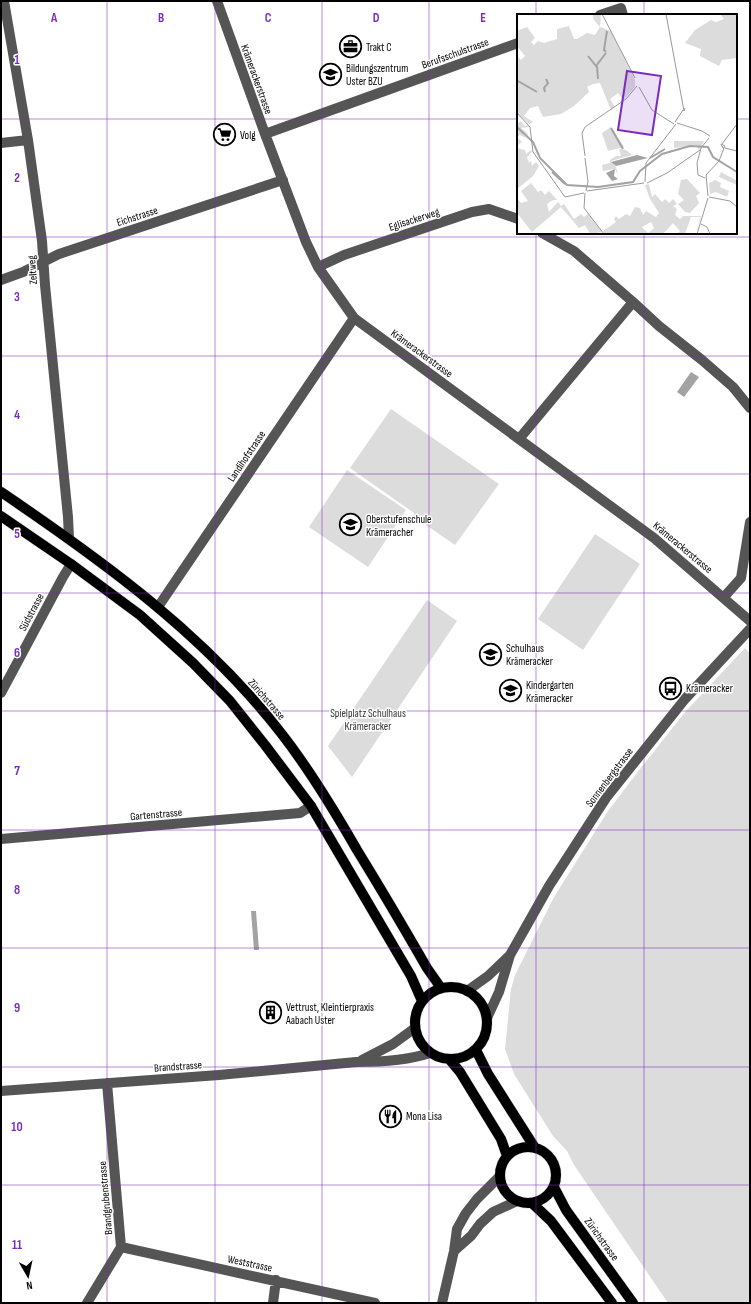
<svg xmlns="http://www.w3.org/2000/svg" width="751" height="1304" font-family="'Sofia Sans Condensed',sans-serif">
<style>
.green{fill:#dcdcdc}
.water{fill:#a3a3a3}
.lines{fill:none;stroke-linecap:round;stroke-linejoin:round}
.major-casing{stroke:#dbdbdb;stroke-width:11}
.minor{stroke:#555;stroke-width:10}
.major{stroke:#000;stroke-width:10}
.grid{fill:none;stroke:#7b2cbf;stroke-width:1;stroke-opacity:0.55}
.labels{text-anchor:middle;stroke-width:3;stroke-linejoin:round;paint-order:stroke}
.poi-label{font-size:11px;fill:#000;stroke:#fff;text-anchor:start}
.street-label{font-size:11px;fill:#000;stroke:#fff}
.park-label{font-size:11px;fill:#333;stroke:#fff}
.inset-river{fill:none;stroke:#a3a3a3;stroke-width:2}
.inset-road{fill:none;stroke:#999;stroke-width:1}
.view{fill:#7b2cbf;fill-opacity:0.15;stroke:#7b2cbf;stroke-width:2}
.inset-edge{fill:none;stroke:#000;stroke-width:2}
.grid-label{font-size:13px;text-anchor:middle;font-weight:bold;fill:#7b2cbf;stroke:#fff;stroke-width:3;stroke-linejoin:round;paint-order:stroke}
</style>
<rect width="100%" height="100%" fill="#fff"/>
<path class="green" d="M391 409 499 484 455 545 413 516 414 513 350 468Z
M347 470 406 510 368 567 309 527Z
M595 534 640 564 583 650 538 619Z
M427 600 457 621 352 777 328 746Z
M745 648 750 654V1303H668L574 1165 567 1151 553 1136 514 1074 505 1049 511 989 515 975 554 897 608 811 640 769 686 711Z"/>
<path class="water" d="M691 372 699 377 684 397 677 392Z
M251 911H256L259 950H254Z"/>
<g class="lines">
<defs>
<path id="major" d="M1 492C103 561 205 635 281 733 310 770 334 810 357 850 381 889 404 928 427 968L441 988
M1 516 71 564 140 615 193 663 230 701 265 745 311 806 411 976 422 1001
M415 1023a36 36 0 1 1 72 0a36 36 0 1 1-72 0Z
M476 1050 488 1074 535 1148
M450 1060 460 1072 501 1139 507 1156
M500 1175a28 28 0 1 1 56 0a28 28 0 1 1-56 0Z
M554 1187 566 1210 633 1303
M532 1203 551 1221 612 1303"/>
</defs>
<use href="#major" class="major-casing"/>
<path class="minor" d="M4 1 28 140 42 241 45 285 68 517 69 538
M217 1 265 134 306 242 318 267 354 318 654 538 750 621
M600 15 621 8 623 15
M265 134 518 43
M1 143 28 140
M542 233 574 251 633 302 659 326 702 360 733 387 750 408
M318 267 344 255 472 212 489 209 518 219
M1 280 23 272 59 254 283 180
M519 439 633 302
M724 597 741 578 750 522
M158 607 354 318
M1 693 63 577 71 564
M1 839 300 813 311 806
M467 991 488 976 510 955
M487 1018 499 992 510 955 549 886 606 798 685 699 750 629
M362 1060 393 1044 415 1028
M1 1091 219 1075 356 1062C380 1062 406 1061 430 1053
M121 1247 375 1303
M454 1251 471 1236 480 1224 493 1212 517 1201
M87 1303 121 1247 107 1083
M273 1303 276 1280
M442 1303 454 1251 457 1229 466 1213 477 1199 500 1176"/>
<use href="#major" class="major"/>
</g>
<path class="grid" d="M107 1V1303M215 1V1303M322 1V1303M429 1V1303M536 1V15M644 1V15M1 119H518M736 119H750M536 233V1303M644 233V1303M1 237H750M1 356H750M1 474H750M1 593H750M1 711H750M1 830H750M1 948H750M1 1067H750M1 1185H750"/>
<defs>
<symbol id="office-ring" viewBox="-11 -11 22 22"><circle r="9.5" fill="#fff" stroke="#000" stroke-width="1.5"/><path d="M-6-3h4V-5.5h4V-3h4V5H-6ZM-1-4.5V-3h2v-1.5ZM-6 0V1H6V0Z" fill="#000"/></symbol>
<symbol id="university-ring" viewBox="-11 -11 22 22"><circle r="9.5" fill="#fff" stroke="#000" stroke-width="1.5"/><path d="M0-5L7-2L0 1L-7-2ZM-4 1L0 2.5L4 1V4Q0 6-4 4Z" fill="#000"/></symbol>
<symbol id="supermarket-ring" viewBox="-11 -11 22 22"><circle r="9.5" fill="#fff" stroke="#000" stroke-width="1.5"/><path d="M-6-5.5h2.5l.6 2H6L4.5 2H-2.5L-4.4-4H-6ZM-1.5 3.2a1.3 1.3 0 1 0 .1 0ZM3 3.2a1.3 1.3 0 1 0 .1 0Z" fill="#000"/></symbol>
<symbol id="school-ring" viewBox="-11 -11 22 22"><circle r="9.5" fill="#fff" stroke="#000" stroke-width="1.5"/><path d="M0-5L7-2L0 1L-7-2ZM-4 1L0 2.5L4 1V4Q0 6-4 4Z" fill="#000"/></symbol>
<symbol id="bus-ring" viewBox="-11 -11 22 22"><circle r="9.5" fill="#fff" stroke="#000" stroke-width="1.5"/><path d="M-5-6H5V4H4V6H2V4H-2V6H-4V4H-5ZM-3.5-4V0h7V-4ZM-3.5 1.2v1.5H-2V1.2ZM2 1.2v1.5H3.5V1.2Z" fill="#000"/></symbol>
<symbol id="building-ring" viewBox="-11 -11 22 22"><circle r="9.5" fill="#fff" stroke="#000" stroke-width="1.5"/><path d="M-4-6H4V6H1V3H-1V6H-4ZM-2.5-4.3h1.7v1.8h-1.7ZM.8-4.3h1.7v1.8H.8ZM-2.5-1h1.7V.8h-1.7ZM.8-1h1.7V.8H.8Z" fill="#000"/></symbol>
<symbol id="restaurant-ring" viewBox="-11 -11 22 22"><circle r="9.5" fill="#fff" stroke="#000" stroke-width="1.5"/><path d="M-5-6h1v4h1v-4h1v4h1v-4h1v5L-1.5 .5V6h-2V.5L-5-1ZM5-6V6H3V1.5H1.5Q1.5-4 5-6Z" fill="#000"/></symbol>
</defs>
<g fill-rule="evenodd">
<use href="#office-ring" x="338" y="34" width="25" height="25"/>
<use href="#university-ring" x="318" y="62" width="25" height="25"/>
<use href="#supermarket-ring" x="212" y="122" width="25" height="25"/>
<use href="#school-ring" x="338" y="512" width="25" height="25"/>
<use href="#school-ring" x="478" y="642" width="25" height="25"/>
<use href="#bus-ring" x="658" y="676" width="25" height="25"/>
<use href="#school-ring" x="498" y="678" width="25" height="25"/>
<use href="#building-ring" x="258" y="1000" width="25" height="25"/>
<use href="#restaurant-ring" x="378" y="1104" width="25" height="25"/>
</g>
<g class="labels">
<g class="poi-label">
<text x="366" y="51">Trakt C</text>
<text x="346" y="72">Bildungszentrum<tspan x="346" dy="13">Uster BZU</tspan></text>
<text x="240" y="139">Volg</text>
<text x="366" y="523">Oberstufenschule<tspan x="366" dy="13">Krämeracher</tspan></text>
<text x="506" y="652">Schulhaus<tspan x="506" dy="13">Krämeracker</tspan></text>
<text x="526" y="689">Kindergarten<tspan x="526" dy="13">Krämeracker</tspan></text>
<text x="686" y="692">Krämeracker</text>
<text x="286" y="1011">Vettrust, Kleintierpraxis<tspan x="286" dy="13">Aabach Uster</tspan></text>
<text x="406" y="1120">Mona Lisa</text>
</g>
<g class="street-label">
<text transform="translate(455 53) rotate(-20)" y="4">Berufsschulstrasse</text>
<text transform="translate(257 79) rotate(70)" y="4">Krämerackerstrasse</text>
<text transform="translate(137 216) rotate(-18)" y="4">Eichstrasse</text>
<text transform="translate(414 219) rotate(-18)" y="4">Eglisackerweg</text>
<text transform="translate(32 270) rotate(-94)" y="4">Zeltweg</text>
<text transform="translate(422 353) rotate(36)" y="4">Krämerackerstrasse</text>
<text transform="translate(246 456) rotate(-56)" y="4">Landihofstrasse</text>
<text transform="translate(683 547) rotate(40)" y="4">Krämerackerstrasse</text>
<text transform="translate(31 612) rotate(-62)" y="4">Südstrasse</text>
<text transform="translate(267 699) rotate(49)" y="4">Zürichstrasse</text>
<text transform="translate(609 777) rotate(-53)" y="4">Sonnenbergstrasse</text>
<text transform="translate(156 814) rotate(-5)" y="4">Gartenstrasse</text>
<text transform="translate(178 1066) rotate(-4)" y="4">Brandstrasse</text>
<text transform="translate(105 1198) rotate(-95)" y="4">Brandgrubenstrasse</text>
<text transform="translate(602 1239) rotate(54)" y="4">Zürichstrasse</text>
<text transform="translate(250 1263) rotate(12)" y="4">Weststrasse</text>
</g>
<g class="park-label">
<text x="368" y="717">Spielplatz Schulhaus<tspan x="368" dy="13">Krämeracker</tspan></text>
</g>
</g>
<g transform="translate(517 14)">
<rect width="220" height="220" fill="#fff"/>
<path d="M84 0 83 13 94 17 118 66V73L106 86 101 79 93 85 98 93 94 96 83 69 76 70 70 73 72 78 57 92 44 100 26 103 21 92 13 94 7 102 16 108 12 110 0 99V42L4 46 8 42 0 32V17L10 13 18 24 14 28 17 31 21 27 27 29 40 25V15L52 12 57 25H60L70 19 78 21 83 13 77 6 76 1ZM203 0H220V44L205 46 202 52 183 42 184 35 168 29 178 16 194 6 199 8 207 5ZM4 107 8 112 11 111 12 113 4 114 11 120 10 122 4 116 9 124 3 121 0 123 5 128 0 132V110ZM94 113 107 133 91 137 85 119ZM157 127H186L187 128 182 136 179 131 157 134ZM0 134 8 136 9 140 14 136 15 138 10 143 12 149 14 147 15 152 19 148 22 152 16 162 0 175ZM102 135 109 136 115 141 94 147 99 153 101 161 98 155 86 157 85 151 93 149V146L99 142H104ZM204 158 220 167V171L202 163ZM170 165 183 179 179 182 182 189 173 199 168 198 161 190 167 186 161 180 164 166ZM198 166 204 169 203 173 212 177 210 183 199 178 193 180 192 169ZM14 169 21 178 24 176 28 181 32 177 40 186H36L30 190 32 198 41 188 44 192 47 190 57 205 64 200 67 203 71 200 85 218 73 220 68 211 62 214 44 193 15 218 0 199V184L4 189 11 187 4 177ZM132 170 135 183 138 180 145 188 148 185 152 189 156 185 160 190 156 192 160 195 158 201 163 205 166 202H184L179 220 183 203H174L168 220H160L163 217 156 209 146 220H88L86 217 99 208 97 205 99 202 102 205 109 200 113 202 118 193 123 194 126 201 129 197 139 203 142 199 133 185 128 171ZM134 208 137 214 131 219 125 213Z" fill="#dcdcdc" fill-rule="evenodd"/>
<path d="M120 141 131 144 99 152 94 148ZM98 155 97 162 101 165 95 167 89 159Z" fill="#a3a3a3"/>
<path class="inset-river" d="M89 38 87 36 90 17M71 42 79 52 89 39M80 52 81 65M1 67 20 78M28 78 27 74 31 69 29 65M0 113 16 128 23 144 50 171 81 173 116 168 123 157 145 140 173 132 191 133 196 143 220 158M94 114 106 135M133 144 148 135M35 158 48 170"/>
<path class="inset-road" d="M85 0 118 64M149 0 167 97 168 94M122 73 135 96 157 110M0 99 13 113 16 138 48 183 67 179M158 108 166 96M160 109 185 117 193 122M204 130 208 132 207 134H206ZM205 130 220 110M208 134 220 137M68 142 65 119 68 113 109 85 120 72M68 144 71 168 69 177M188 164 181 161 180 149 184 134 192 124M128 168 129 149 159 110M130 169 150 159 183 136M70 177 127 169M68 179 67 194 87 220M191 182 189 161 202 147 207 134M192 183 213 187 220 193M184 210 190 213 193 220M180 220 191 184"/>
<path class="view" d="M110 57 144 62 135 121 101 116Z"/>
<rect width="220" height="220" class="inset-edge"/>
</g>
<g class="grid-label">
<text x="54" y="22">A</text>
<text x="161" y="22">B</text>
<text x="268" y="22">C</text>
<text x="376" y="22">D</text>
<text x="483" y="22">E</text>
<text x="17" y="64">1</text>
<text x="17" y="182">2</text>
<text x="17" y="301">3</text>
<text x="17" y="419">4</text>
<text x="17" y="538">5</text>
<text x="17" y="657">6</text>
<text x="17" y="775">7</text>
<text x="17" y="894">8</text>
<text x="17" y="1012">9</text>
<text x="17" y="1131">10</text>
<text x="17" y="1249">11</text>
</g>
<rect width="751" height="1304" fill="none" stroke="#000000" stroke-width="4"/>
<g transform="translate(28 1276) rotate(171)" stroke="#ffffff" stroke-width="3" paint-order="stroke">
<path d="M0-3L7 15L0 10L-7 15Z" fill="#000000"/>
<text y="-6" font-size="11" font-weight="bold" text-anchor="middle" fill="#000000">N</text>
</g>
</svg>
